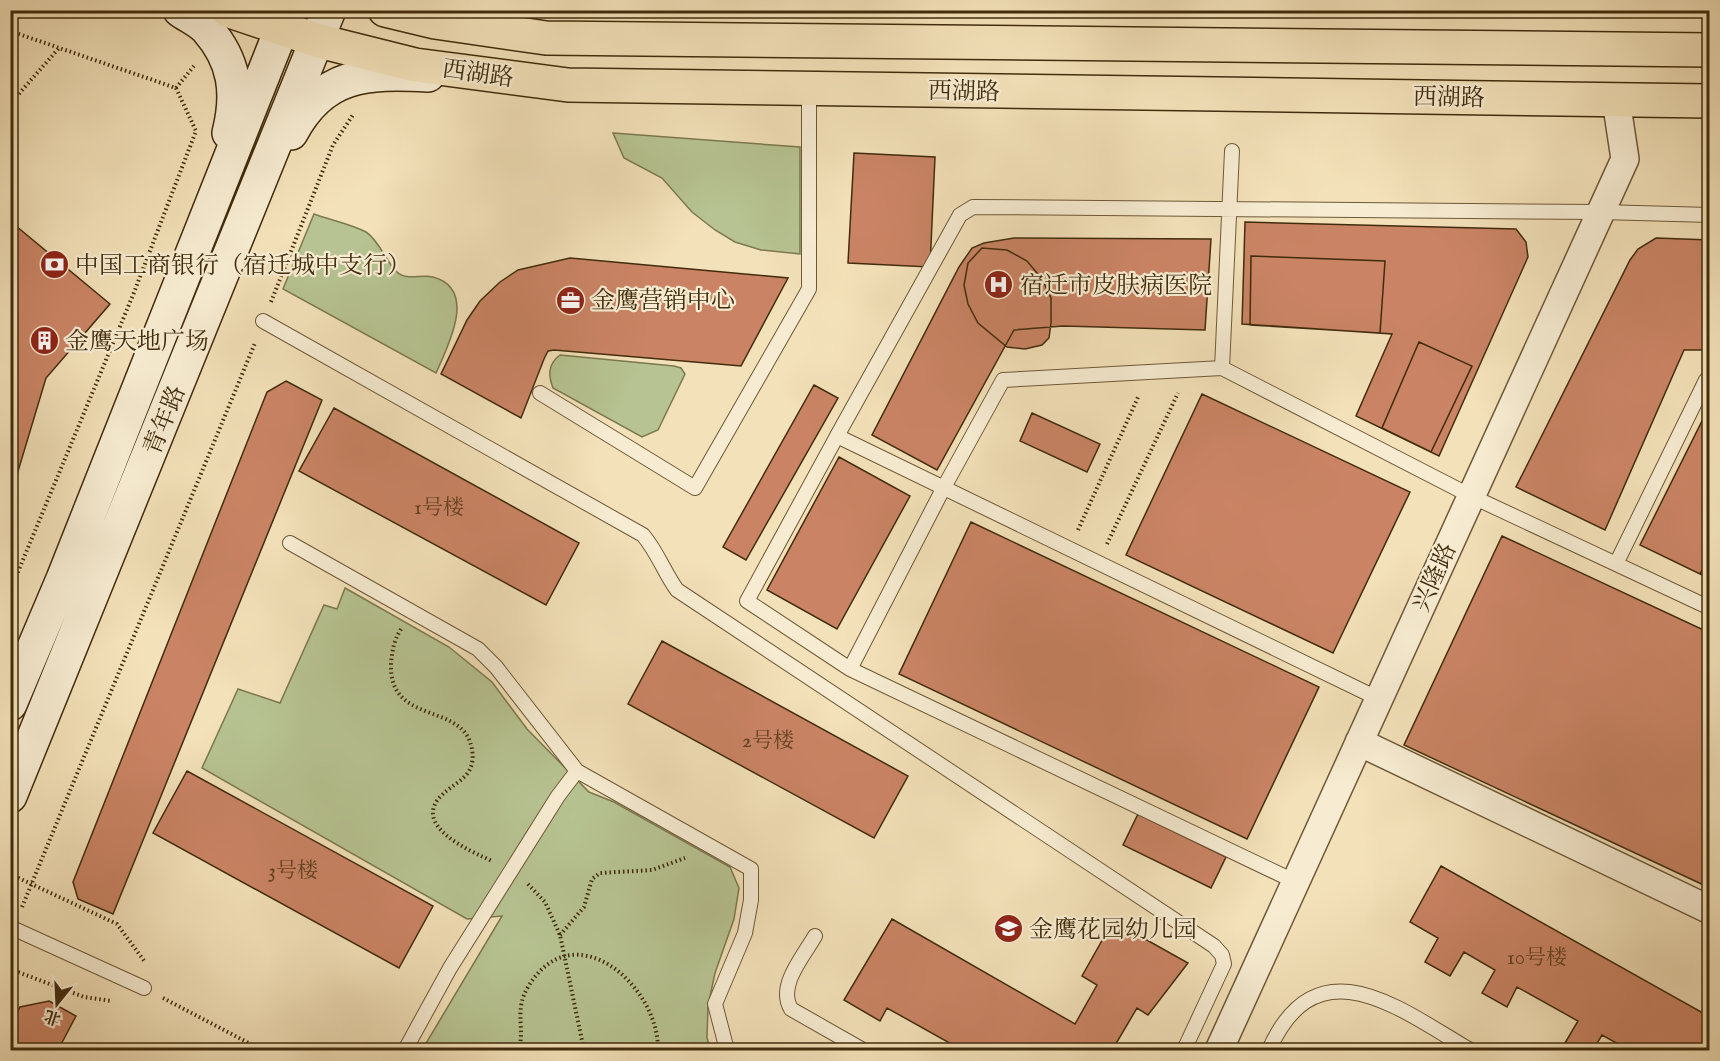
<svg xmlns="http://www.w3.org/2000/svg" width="1720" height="1061" font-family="'IM FELL English','Noto Serif SC',serif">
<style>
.green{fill:#b7c392;stroke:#7c784f;stroke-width:1.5}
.building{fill:#ca8465;stroke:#412c0c;stroke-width:1.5}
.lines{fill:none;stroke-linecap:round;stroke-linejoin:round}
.lane-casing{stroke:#6e5937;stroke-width:16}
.street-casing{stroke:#6e5937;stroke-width:30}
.secondary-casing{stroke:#412c0c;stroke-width:36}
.primary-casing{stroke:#412c0c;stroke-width:36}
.path{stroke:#412c0c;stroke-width:4;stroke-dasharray:1.5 3;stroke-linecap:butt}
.lane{stroke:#f7ecd2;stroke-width:14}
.street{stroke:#f7ecd2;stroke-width:27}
.secondary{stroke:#f7ecd2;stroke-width:33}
.primary{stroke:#f3e1b9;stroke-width:33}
.labels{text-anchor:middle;stroke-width:4.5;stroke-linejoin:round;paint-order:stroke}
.number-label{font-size:21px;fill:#634222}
.street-label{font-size:24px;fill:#412c0c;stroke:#f7ecd2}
.poi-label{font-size:24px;fill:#412c0c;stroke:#f7ecd2;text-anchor:start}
</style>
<rect width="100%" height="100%" fill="#f3e1b9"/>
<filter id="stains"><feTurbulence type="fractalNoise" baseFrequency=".00333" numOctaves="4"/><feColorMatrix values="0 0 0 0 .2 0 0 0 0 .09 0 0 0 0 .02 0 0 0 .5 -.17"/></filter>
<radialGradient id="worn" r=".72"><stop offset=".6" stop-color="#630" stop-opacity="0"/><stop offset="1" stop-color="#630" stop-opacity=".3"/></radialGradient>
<path class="green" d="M613 133 800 147V254L761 250 735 242 715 230 692 212 662 178 624 158Z
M314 214C330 220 351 224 366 232 379 240 386 262 397 272 406 281 421 274 433 277 478 289 448 346 436 373L283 289Z
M560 355 674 366 681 368 685 374 658 430 642 437 553 388C548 375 548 364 560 355Z
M345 588 449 647 492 682 527 729 589 792 614 802 730 867 739 888 734 919 715 973 708 1006 707 1038 711 1050H422L502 916 467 919 202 768 238 689 280 703 324 605 337 609Z"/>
<path class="building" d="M854 153 935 157 930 267 848 263Z
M10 221 110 304 46 378 10 498Z
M1245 222 1516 229 1526 242 1528 257 1439 456 1356 416 1392 334 1242 324Z
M1014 238 1211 239 1205 330 1063 326 1014 330 937 470 872 435 959 267 972 248 984 243Z
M1656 238 1710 240V350H1684L1605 530 1516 487 1630 260 1638 249Z
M982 248 1007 250 1027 261 1042 279 1051 298V323L1049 338 1042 345 1025 349 1007 347 978 323 968 304 964 285 968 263Z
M1251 256 1385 261 1380 333 1250 325Z
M570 258 788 278 741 366 554 350 548 351 544 359 521 418 441 374 467 320 480 301 500 282 518 270Z
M1419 342 1472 366 1431 452 1382 428Z
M286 381 322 400 113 914 78 899 73 882 267 392Z
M814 385 838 398 746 560 723 547Z
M1202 394 1410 492 1333 653 1126 555Z
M334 408 579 543 546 605 299 471Z
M1032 413 1100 444 1087 472 1020 441Z
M1705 415 1710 417V554L1700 574 1640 545Z
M839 457 910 496 837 629 767 590Z
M971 522 1319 687 1247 839 899 674Z
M1502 536 1710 633V888L1404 745Z
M1710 554V579L1700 574Z
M662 641 908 776 874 838 628 704Z
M187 771 433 906 399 968 153 833Z
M1138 814 1226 857 1211 888 1123 845Z
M1441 866 1710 1017V1032L1699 1050H1629L1602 1035 1593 1050H1580L1565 1043 1578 1021 1517 987 1507 1007 1482 993 1495 970 1464 952 1450 976 1425 962 1438 938 1410 922Z
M892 919 1075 1024 1097 985 1082 976 1113 921 1188 963 1148 1015 1137 1008 1114 1047 1121 1050H962L887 1008 880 1021 844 1000Z
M49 1001 76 1016 58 1050H10V1026L20 1007Z"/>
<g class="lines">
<defs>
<path id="lane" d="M263 321 643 535C658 553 664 572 677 590L1214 946 1222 955 1224 964 1184 1050
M1222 368 1232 151
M540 393 695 488 809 289V89
M837 436 747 601 850 669 943 489 1003 380 1222 368 1471 496 1710 608
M290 543 478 649 496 667 577 771 751 869V900L745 933 715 1004 727 1050
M1616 564 1706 380 1710 379
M850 669 1296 882
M1379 699 837 436 960 215 973 207 1601 212 1710 215
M10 927 144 988
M815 936C803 957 777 986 791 1009L863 1050
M405 1050 450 968 558 796 577 771
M1269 1050C1317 941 1401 1010 1470 1050"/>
<path id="street" d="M1359 742 1710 910
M1219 1050 1625 159 1616 100"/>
<path id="secondary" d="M180 10C188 16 200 21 207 29 235 61 239 93 229 133
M291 133C323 73 366 72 428 75
M10 704 63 579 289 10
M10 796 329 10"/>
<path id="primary" d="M227 10 319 41 415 65 568 85 1710 101
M385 10 435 22 546 38 1710 50"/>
</defs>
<use href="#lane" class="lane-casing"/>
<use href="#street" class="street-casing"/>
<use href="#secondary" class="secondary-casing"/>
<use href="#primary" class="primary-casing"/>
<path class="path" d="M10 31 176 88 196 131 133 295 10 591
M176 88 194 66
M10 104 59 48
M271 302 333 145 353 115
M1078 530 1139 395
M1107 544 1178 393
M401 629C394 640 392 651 391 664 389 723 457 704 470 742 473 750 474 761 470 769 465 780 451 786 443 794 409 825 470 851 492 861
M10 874 117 924 145 962
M528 884 545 902 560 935 584 1050
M22 907 255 343
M560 935 584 907 592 879 600 873 652 870 685 858
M10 969 84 997 112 1001
M163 998 262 1050
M519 1050C525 1028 514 1010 528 987 573 911 659 985 658 1050"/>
<use href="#lane" class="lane"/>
<use href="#street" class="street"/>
<use href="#secondary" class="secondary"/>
<use href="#primary" class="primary"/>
</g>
<defs>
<symbol id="bank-disc" viewBox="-11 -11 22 22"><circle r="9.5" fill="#8f2418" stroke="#f7ecd2"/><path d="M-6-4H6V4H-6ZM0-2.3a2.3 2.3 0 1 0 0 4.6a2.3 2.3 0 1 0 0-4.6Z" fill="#fff"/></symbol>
<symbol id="hospital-disc" viewBox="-11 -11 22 22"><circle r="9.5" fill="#8f2418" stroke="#f7ecd2"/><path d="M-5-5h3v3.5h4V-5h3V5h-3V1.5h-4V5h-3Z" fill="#fff"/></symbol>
<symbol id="office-disc" viewBox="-11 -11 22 22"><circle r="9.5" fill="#8f2418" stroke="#f7ecd2"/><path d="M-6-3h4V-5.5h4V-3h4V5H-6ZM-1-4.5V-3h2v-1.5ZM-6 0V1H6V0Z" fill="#fff"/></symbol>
<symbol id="building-disc" viewBox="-11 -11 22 22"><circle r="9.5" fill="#8f2418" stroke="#f7ecd2"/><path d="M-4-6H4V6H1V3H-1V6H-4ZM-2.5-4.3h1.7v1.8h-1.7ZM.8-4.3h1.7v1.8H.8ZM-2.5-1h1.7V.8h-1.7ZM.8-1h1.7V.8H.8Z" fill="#fff"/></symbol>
<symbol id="school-disc" viewBox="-11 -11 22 22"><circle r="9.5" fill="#8f2418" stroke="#f7ecd2"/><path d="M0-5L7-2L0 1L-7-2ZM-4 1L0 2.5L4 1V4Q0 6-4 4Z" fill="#fff"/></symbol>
</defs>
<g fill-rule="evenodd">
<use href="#bank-disc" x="38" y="248" width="33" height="33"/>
<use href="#hospital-disc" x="982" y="268" width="33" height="33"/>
<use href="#office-disc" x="554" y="284" width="33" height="33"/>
<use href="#building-disc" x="28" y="324" width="33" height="33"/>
<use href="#school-disc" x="992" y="912" width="33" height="33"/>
</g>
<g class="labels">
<g class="number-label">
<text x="439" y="514">1号楼</text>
<text x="768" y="747">2号楼</text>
<text x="293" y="877">3号楼</text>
<text x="1537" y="964">10号楼</text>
</g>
<g class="street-label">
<text transform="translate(478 73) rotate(8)" y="8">西湖路</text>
<text transform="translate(964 91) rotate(1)" y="8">西湖路</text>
<text transform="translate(1449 97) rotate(1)" y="8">西湖路</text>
<text transform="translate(164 420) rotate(-68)" y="8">青年路</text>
<text transform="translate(1434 577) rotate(-66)" y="8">兴隆路</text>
</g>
<g class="poi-label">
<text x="75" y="273">中国工商银行（宿迁城中支行）</text>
<text x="1020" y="293">宿迁市皮肤病医院</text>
<text x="591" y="308">金鹰营销中心</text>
<text x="65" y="349">金鹰天地广场</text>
<text x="1029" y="937">金鹰花园幼儿园</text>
</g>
</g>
<rect width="1720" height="1061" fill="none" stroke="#f3e1b9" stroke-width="36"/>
<rect x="12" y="12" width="1696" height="1037" fill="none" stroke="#412c0c" stroke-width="3"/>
<rect x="18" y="18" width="1684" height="1025" fill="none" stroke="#412c0c" stroke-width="1.5"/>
<g transform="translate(57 1004) rotate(198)" stroke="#f7ecd2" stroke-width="4.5" paint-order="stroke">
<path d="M0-4.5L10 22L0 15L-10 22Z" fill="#412c0c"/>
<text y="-9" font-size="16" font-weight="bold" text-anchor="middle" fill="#412c0c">北</text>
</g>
<rect width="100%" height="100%" filter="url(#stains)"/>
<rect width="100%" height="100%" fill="url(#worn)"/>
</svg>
